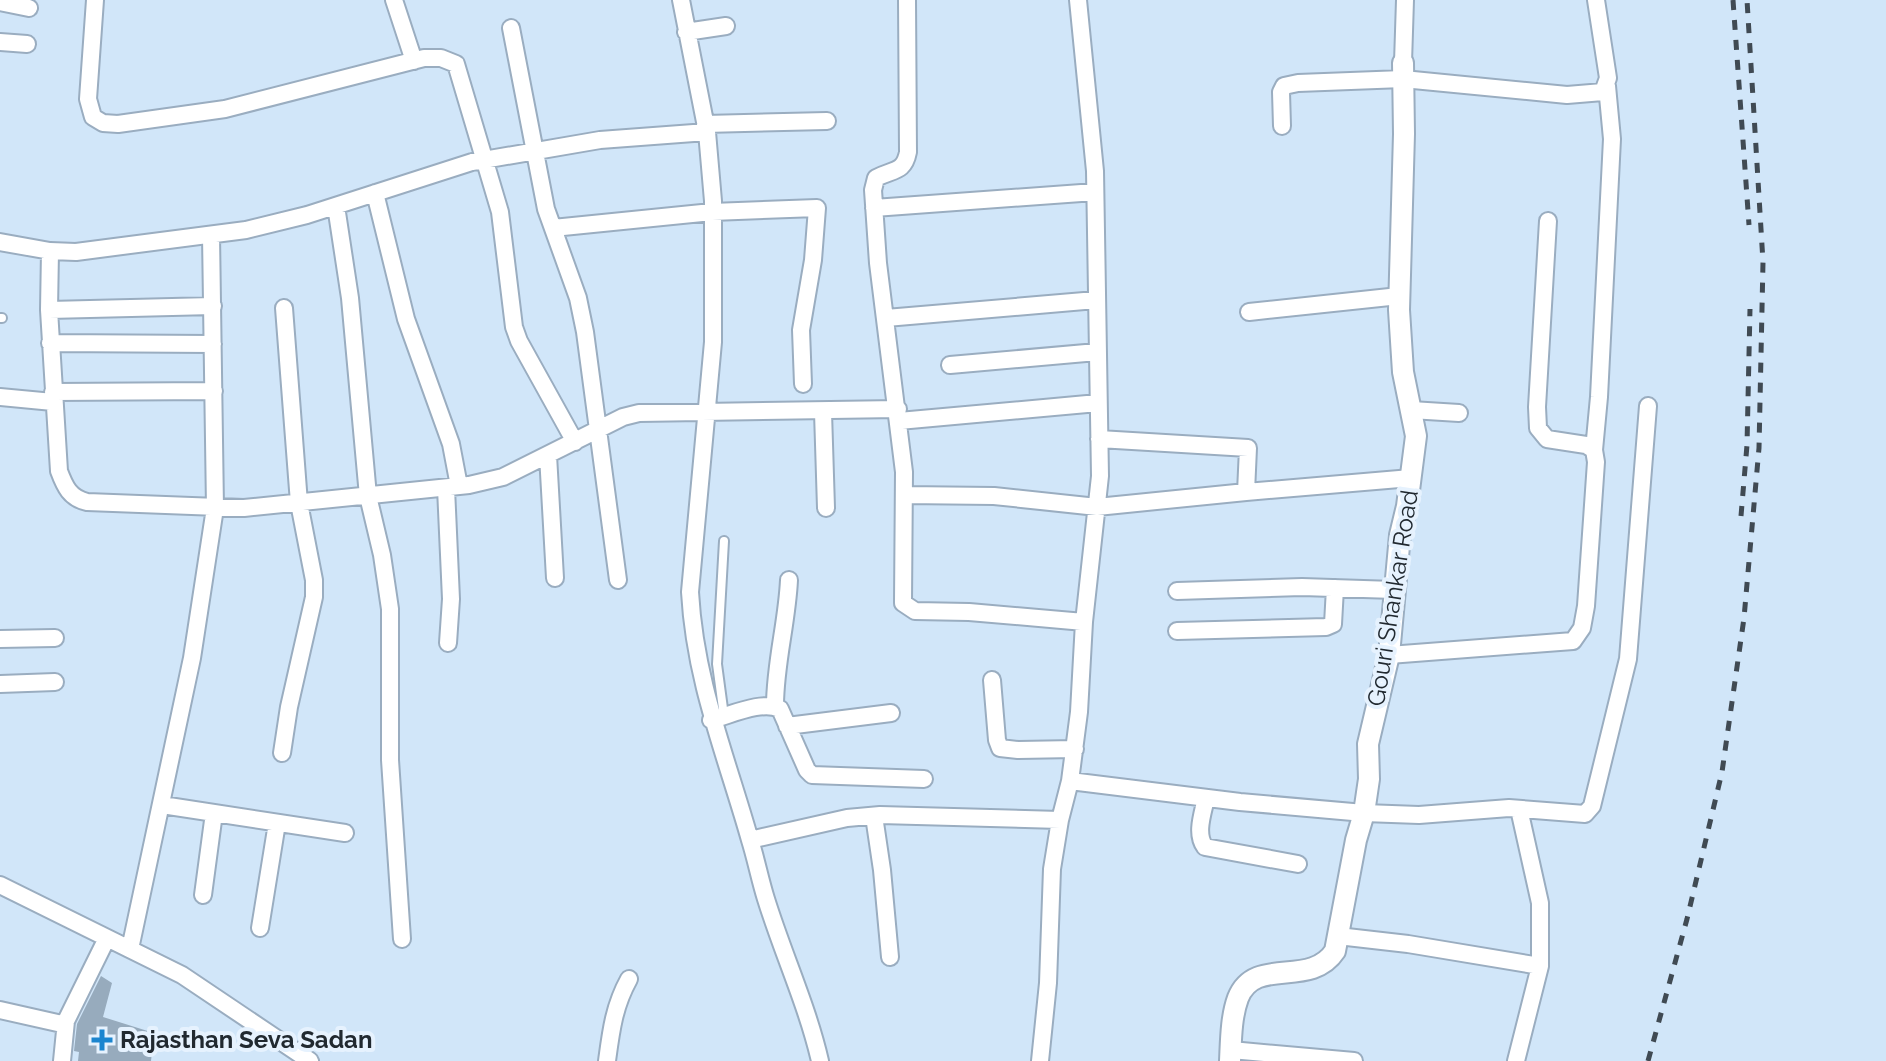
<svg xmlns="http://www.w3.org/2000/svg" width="1886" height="1061" font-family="Raleway,sans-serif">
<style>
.building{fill:#97abbd}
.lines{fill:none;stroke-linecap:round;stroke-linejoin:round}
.service-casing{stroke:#9aadc0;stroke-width:12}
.minor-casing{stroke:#9aadc0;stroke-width:20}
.tertiary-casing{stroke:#9aadc0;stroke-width:24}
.service{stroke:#fff;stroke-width:8}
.minor{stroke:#fff;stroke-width:16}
.tertiary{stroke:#fff;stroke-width:20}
.rail{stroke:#404a53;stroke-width:5;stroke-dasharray:10 10;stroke-linecap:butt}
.poi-dot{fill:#1b85cf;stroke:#e6f2fe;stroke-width:3}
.labels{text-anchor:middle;stroke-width:8;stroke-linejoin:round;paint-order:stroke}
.street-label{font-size:24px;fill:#212930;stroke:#e6f2fe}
.poi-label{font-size:24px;font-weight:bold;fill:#212930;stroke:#e6f2fe;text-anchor:start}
</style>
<rect width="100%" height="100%" fill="#d1e6f9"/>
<path class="building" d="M101 976 112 983 103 1017 154 1033 151 1061H78L79 1052 74 1051 77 1024Z"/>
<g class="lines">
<defs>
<path id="service" d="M0 318H2
M724 541 717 664 724 716"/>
<path id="minor" d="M95 0 88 99 93 117 103 123 118 124 225 109 424 58H441L456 64 500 212 514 327 519 341 575 442
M394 0 414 61
M681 0 707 132 713 201V342L690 592C695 682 726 755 750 840 756 859 760 880 766 899 783 954 807 1005 820 1061
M907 0 908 152C904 173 893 169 876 178L873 190 878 263 904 472 903 603 915 611 969 612 1084 622
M0 2 29 8
M511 28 546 209 578 298 585 332 618 580
M686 32 726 26
M0 42 27 44
M1403 63 1405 0
M705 124 827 121
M1282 126 1281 92 1284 86 1298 83 1403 79 1567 95 1603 92 1608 78 1596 0
M375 193 406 319 451 444 459 486
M336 206 350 298 368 496 382 555 390 609V760L402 939
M874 208 1095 192
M553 228 712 212 817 208 813 260 801 330 803 384
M0 242 50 251 76 252 246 230 307 215 472 162 600 140 707 132
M50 251 49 310 59 471C65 487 70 498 87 502L244 508 469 485 503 477 623 417 639 413 898 409
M49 310 213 306
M1249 312 1399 296
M886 318 1096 300
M50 343 213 344
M950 365 1097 352
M53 392 214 391
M0 397 53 402
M1411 410 1459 413
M823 412 826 508
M899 421 1098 403
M1099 439 1248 448 1246 492 1411 478
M1594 450 1599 397 1612 139 1607 86
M548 455 555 578
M446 488 451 599 448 643
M904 495 994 496 1097 507 1246 492
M1177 591 1302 587 1394 590
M1177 631 1326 627 1333 624 1335 588
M0 639 55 638
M1389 655 1573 641 1582 628 1586 606 1596 462 1594 450 1586 445 1547 439 1538 428 1537 407 1548 221
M992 680 997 740 1000 748 1018 750 1075 749
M0 684 55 682
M775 706C775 663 787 623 789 580
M711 720C731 715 762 700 780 709L807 770 812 775 924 779
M787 726 891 713
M282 753 289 707 314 597V580L299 503 284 308
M1070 781 1240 802 1364 813 1419 815 1509 808 1585 814 1592 806 1628 659 1648 406
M1206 798C1203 813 1195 834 1205 847L1298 864
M162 805 345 833
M874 816 882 870 890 957
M750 840 847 818 880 815 1060 820
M0 885 182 975 310 1061
M203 895 214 813
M260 928 277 823
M1338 936 1408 944 1540 966V903L1519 809
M130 949 192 658 215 508 211 235
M0 1010 62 1024 66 1021 107 938
M1231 1050 1354 1061
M62 1061 66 1021
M607 1061C611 1031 614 1006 629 979
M1040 1061 1048 983 1052 869 1060 820 1070 781 1079 712 1084 622 1100 476 1095 171 1078 0
M1516 1061 1540 966"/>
<path id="tertiary" d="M1230 1061C1231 1040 1231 1017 1238 998 1255 955 1310 989 1335 951L1356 840 1364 813 1369 779 1368 744 1389 655 1400 535 1407 506 1416 436 1403 372 1399 310 1404 134 1403 63"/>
</defs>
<use href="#service" class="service-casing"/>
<use href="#minor" class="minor-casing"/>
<use href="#tertiary" class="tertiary-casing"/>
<use href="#service" class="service"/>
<use href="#minor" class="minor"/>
<use href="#tertiary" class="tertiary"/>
<path class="rail" d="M1733 0 1749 225
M1741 516 1747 445 1750 309
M1648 1061 1687 919 1722 772 1744 618 1759 448 1763 262 1747 0"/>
</g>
<path class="poi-dot" d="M98 1028h8v8h8v8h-8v8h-8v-8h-8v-8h8z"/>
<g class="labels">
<g class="street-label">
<text transform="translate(1393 598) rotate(-81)" y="8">Gouri Shankar Road</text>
</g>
<g class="poi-label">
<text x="120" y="1048">Rajasthan Seva Sadan</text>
</g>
</g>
</svg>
